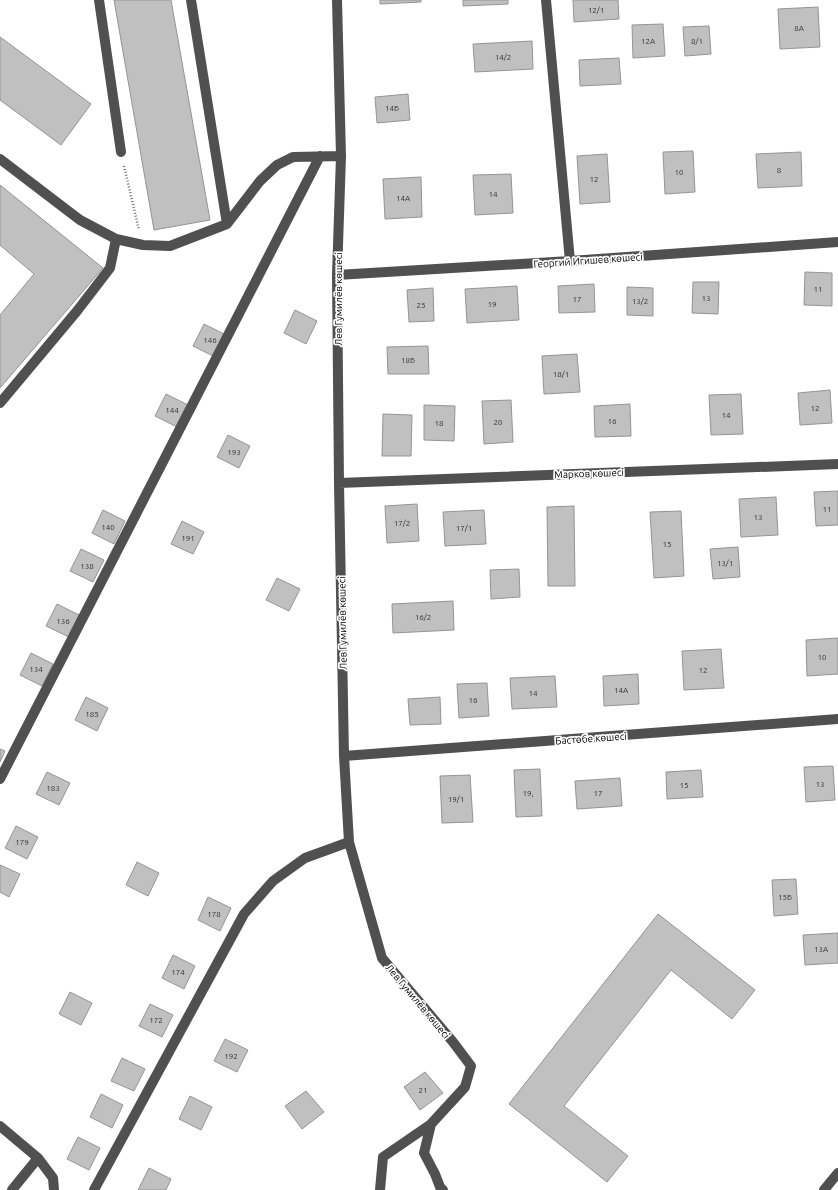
<svg xmlns="http://www.w3.org/2000/svg" width="838" height="1190" font-family="Ubuntu,sans-serif">
<style>
.building{fill:#c0c0c0;stroke:#949494}
.lines{fill:none;stroke-linecap:round;stroke-linejoin:round}
.path{stroke:#727272;stroke-width:2.5;stroke-dasharray:1 2;stroke-linecap:butt}
.minor{stroke:#505050;stroke-width:10}
.labels{text-anchor:middle;stroke-width:3.5;stroke-linejoin:round;paint-order:stroke}
.number-label{font-size:8px;fill:#303030}
.street-label{font-size:10px;fill:#000;stroke:#fff}
</style>
<rect width="100%" height="100%" fill="#fff"/>
<path class="building" d="M114 0H171L210 220 154 230Z
M380 0H421V2L380 4Z
M463 0H508V4L463 6Z
M573 0H618L619 19 574 22Z
M818 7 820 47 780 49 778 9Z
M663 24 665 56 633 58 632 25Z
M709 26 711 54 685 56 683 27Z
M0 37 91 104 61 145 0 100Z
M532 41 533 69 475 72 473 44Z
M619 58 621 84 580 86 579 60Z
M408 94 410 120 377 123 375 97Z
M693 151 695 192 665 194 663 152Z
M801 152 802 186 758 188 756 154Z
M607 154 610 202 580 204 577 156Z
M511 174 513 213 475 215 473 175Z
M421 177 422 217 385 219 383 179Z
M0 185 103 268 0 388V315L34 274 0 245Z
M805 272 832 273V306L804 305Z
M693 282H719L718 314 692 313Z
M594 284 595 312 559 313 558 286Z
M517 286 519 320 467 323 465 289Z
M627 287 653 288V316L627 315Z
M433 288 434 321 409 322 407 290Z
M295 310 317 321 306 344 284 333Z
M204 324 226 335 215 357 193 346Z
M428 346 429 374H388L387 347Z
M577 354 580 392 544 394 542 356Z
M830 390 832 423 800 425 798 393Z
M166 394 188 405 177 427 155 416Z
M741 394 743 434 711 435 709 395Z
M511 400 513 442 484 444 482 401Z
M630 404 631 436 595 437 594 406Z
M424 405 455 406 454 441 424 440Z
M383 414 412 415 411 456H382Z
M228 435 250 446 239 468 217 457Z
M838 491V525L816 526 814 492Z
M776 497 778 535 741 537 739 499Z
M417 504 419 541 387 543 385 506Z
M574 506 575 586H548L547 507Z
M103 510 125 521 114 544 92 533Z
M484 510 486 544 445 546 443 512Z
M681 511 684 576 654 578 650 512Z
M182 521 204 532 193 554 171 544Z
M738 547 740 577 713 579 710 549Z
M81 549 104 560 93 582 70 571Z
M519 569 520 597 491 599 490 570Z
M277 578 300 589 289 611 266 600Z
M453 601 454 630 393 633 392 604Z
M57 604 79 615 69 637 46 626Z
M838 638V674L807 676 806 640Z
M721 649 724 688 684 690 682 651Z
M31 653 53 664 42 686 20 675Z
M638 674 639 704 604 706 603 676Z
M555 676 557 707 512 709 510 678Z
M487 683 489 716 459 718 457 684Z
M86 697 108 708 97 731 75 720Z
M440 697 441 724 410 725 408 699Z
M0 749 5 751 0 762Z
M833 766 835 800 806 802 804 767Z
M540 769 542 816 516 817 514 770Z
M701 770 703 797 667 799 666 772Z
M47 772 70 783 59 805 36 794Z
M470 775 473 822 442 823 440 776Z
M620 778 622 806 577 809 575 781Z
M16 826 38 837 27 859 5 848Z
M137 862 159 873 148 896 126 885Z
M0 865 20 874 9 897 0 892Z
M796 879 798 914 774 916 772 880Z
M208 897 231 908 220 931 198 920Z
M658 914 755 990 732 1019 671 970 564 1106 628 1156 607 1182 509 1104Z
M838 933V963L805 965 803 935Z
M173 955 195 966 184 989 162 978Z
M70 992 92 1003 81 1025 59 1014Z
M150 1004 173 1015 162 1037 139 1026Z
M225 1039 248 1050 237 1072 214 1061Z
M122 1058 145 1069 134 1091 111 1081Z
M425 1072 443 1093 420 1110 404 1087Z
M306 1091 324 1112 302 1129 285 1106Z
M101 1094 123 1105 112 1128 90 1117Z
M190 1096 212 1107 201 1130 179 1119Z
M78 1137 100 1148 89 1170 67 1159Z
M149 1168 171 1179 166 1190H138Z"/>
<g class="lines">
<path class="path" d="M124 166 139 230"/>
<path class="minor" d="M99 0 121 152
M191 0 227 224
M337 0 341 156 337 275 339 483 344 756 349 842 382 958 453 1042 471 1066 465 1087 431 1124 424 1153 435 1174 440 1187 443 1190
M546 0 570 261
M0 159 80 220 116 239 143 245 170 246 227 224 260 181 277 165 293 157 341 156
M337 275 570 261 838 242
M0 403 77 311 110 268 116 239
M339 483 838 464
M344 756 838 719
M0 779 320 156
M0 1126 38 1158 53 1178 54 1190
M12 1190 38 1158
M94 1190 244 914 273 881 305 858 349 842
M380 1190 383 1157 431 1124
M824 1190 838 1173"/>
</g>
<g class="labels">
<g class="number-label">
<text x="596" y="13">12/1</text>
<text x="799" y="31">8А</text>
<text x="648" y="44">12А</text>
<text x="697" y="44">8/1</text>
<text x="503" y="60">14/2</text>
<text x="392" y="111">14Б</text>
<text x="779" y="173">8</text>
<text x="679" y="175">10</text>
<text x="594" y="182">12</text>
<text x="493" y="197">14</text>
<text x="403" y="201">14А</text>
<text x="818" y="292">11</text>
<text x="706" y="301">13</text>
<text x="577" y="302">17</text>
<text x="640" y="304">13/2</text>
<text x="492" y="307">19</text>
<text x="421" y="308">25</text>
<text x="210" y="343">146</text>
<text x="408" y="363">18Б</text>
<text x="561" y="377">18/1</text>
<text x="815" y="411">12</text>
<text x="172" y="413">144</text>
<text x="726" y="418">14</text>
<text x="612" y="424">16</text>
<text x="498" y="425">20</text>
<text x="439" y="426">18</text>
<text x="234" y="455">193</text>
<text x="827" y="512">11</text>
<text x="758" y="520">13</text>
<text x="402" y="526">17/2</text>
<text x="108" y="530">140</text>
<text x="464" y="531">17/1</text>
<text x="188" y="541">191</text>
<text x="667" y="547">15</text>
<text x="725" y="566">13/1</text>
<text x="87" y="569">138</text>
<text x="423" y="620">16/2</text>
<text x="63" y="624">136</text>
<text x="822" y="660">10</text>
<text x="36" y="672">134</text>
<text x="703" y="673">12</text>
<text x="621" y="693">14А</text>
<text x="533" y="696">14</text>
<text x="473" y="703">16</text>
<text x="92" y="717">185</text>
<text x="820" y="787">13</text>
<text x="684" y="788">15</text>
<text x="53" y="791">183</text>
<text x="528" y="796">19,</text>
<text x="598" y="796">17</text>
<text x="456" y="802">19/1</text>
<text x="22" y="845">179</text>
<text x="785" y="900">15Б</text>
<text x="214" y="917">178</text>
<text x="821" y="952">13А</text>
<text x="178" y="975">174</text>
<text x="156" y="1023">172</text>
<text x="231" y="1059">192</text>
<text x="423" y="1093">21</text>
</g>
<g class="street-label">
<text transform="translate(588 260) rotate(-4)" y="4">Георгий Игишев көшесі</text>
<text transform="translate(338 299) rotate(-90)" y="4">Лев Гумилёв көшесі</text>
<text transform="translate(589 473) rotate(-2)" y="4">Марков көшесі</text>
<text transform="translate(342 623) rotate(-91)" y="4">Лев Гумилёв көшесі</text>
<text transform="translate(591 738) rotate(-4)" y="4">Бастөбе көшесі</text>
<text transform="translate(418 1001) rotate(50)" y="4">Лев Гумилёв көшесі</text>
</g>
</g>
</svg>
